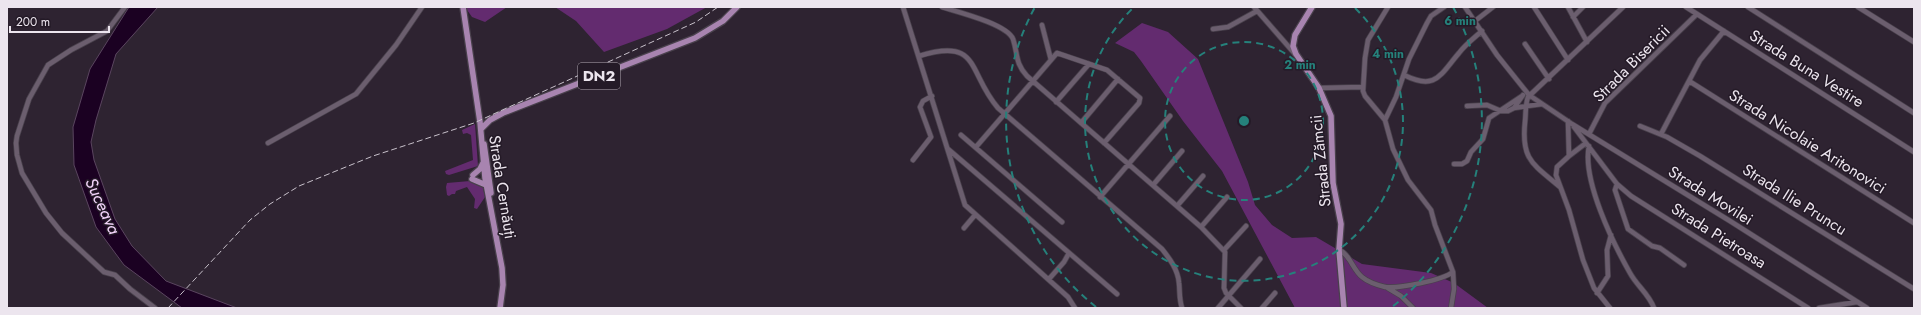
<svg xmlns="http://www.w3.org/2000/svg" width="1921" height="315" font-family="Jost,sans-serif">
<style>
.green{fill:#632b6f}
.water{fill:#1b0122;stroke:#5a455f}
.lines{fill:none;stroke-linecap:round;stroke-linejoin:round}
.minor-casing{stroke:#49414c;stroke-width:6}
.major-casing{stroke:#49414c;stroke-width:8}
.minor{stroke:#6b5e6e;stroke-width:4.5}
.major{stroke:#a884b0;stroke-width:5.5}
.rail{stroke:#c8c1cb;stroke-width:1;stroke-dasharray:6 3;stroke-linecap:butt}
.ring{fill:none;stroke:#25817b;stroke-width:2;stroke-dasharray:7 5}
.labels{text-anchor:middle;stroke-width:3;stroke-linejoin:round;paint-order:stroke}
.shield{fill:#241a27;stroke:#b0a8b2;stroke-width:1}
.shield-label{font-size:15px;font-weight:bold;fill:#ece5ee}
.street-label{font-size:16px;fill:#ece5ee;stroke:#241a27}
.water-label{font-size:17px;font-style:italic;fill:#f3d4fb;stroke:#241a27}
.centre{fill:#25817b;stroke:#241a27;stroke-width:2}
.ring-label{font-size:12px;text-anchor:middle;font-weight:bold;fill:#25817b;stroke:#241a27;stroke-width:3;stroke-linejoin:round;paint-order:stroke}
</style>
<rect width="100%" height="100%" fill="#2e2331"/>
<path class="green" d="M465 7H507L485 22 472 17Z
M555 7H707L667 29 604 52 576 21Z
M1142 23 1168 32 1198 59 1248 182 1255 205 1272 225 1292 238 1316 237 1362 264 1431 273 1454 283 1488 308H1295L1222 171 1183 121 1141 61 1134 52 1115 43Z
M475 124 478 166 449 175 446 174 445 171 473 160 471 135 467 133 463 134 462 130Z
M470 181 482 184 485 197 477 209 474 208 475 199 467 187 456 191 455 194H452L449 196 447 195 446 187 447 183Z"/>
<path class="water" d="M129 7H158L116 54 96 120 91 142 94 160 115 219 132 246 166 281 237 308H182L124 265 96 227 74 165 73 127 90 69Z"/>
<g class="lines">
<defs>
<path id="minor" d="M125 7 107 31 71 50 48 65 29 99 17 136 16 143 17 155 22 173 46 213 62 233 104 272 115 275 130 289 155 308
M903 7 965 205 1068 297 1075 308
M942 7C958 12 1007 24 1013 39 1018 54 1015 63 1027 76L1201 227 1225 252 1224 288 1226 293 1241 308
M1254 7 1295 54
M1465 7 1497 55 1529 95 1572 124 1730 221 1867 308
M1534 7 1568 60
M1568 7 1587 42
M1686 7 1914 152
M1748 7 1914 113
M1858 7 1914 42
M1573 17 1583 7
M1475 21 1493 7
M1042 25 1051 60
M1213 29 1228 27 1257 11
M1525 44 1549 79
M919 56C981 37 967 72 998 108L1162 249C1170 259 1178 270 1179 283 1180 292 1179 299 1182 308
M1404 75C1436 91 1440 75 1459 53 1465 45 1474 38 1482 31
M1689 81 1914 223
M1319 88 1362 87
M1056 102 1089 64
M1467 106 1487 105 1501 111H1508L1514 108 1523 95
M1514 108 1542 104
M1385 120 1396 97 1409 59 1427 23 1431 16 1444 7
M1568 121 1569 156 1557 167 1556 175 1569 210 1583 260 1594 288 1610 308
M1081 123 1118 79
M1640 126 1667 137 1700 156 1914 289
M1574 127 1617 184 1631 196 1808 308
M1589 134 1605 103 1697 14
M1661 134 1700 60 1724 31
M961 135 1062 222
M268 143 356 94 396 45 422 7
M1589 146C1582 180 1613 243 1630 273 1637 286 1649 294 1654 308
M976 147 1057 53 1107 70 1140 98 1139 103 1104 143
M948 149 1117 294
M1569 156 1586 143
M913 160 931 137 920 107 923 101 932 96
M1454 164H1462L1467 161 1471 152 1483 139 1489 118 1522 96
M1617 184 1615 190 1628 229 1652 246 1660 248 1684 265
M1153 185 1182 151
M1560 187C1533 164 1521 160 1525 122 1526 114 1525 105 1528 97L1623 7
M1100 197 1170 116
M1177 206 1203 176
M1201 227 1227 197
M964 228 975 215
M1224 250 1246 226
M1339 250C1349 253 1353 270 1362 277 1368 282 1377 285 1385 287 1398 289 1443 280 1453 272L1435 225 1431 210 1408 180 1393 149 1385 120 1365 96 1363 91 1365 58 1368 40 1388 7
M1049 279 1064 262 1069 253
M1386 287 1401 296 1413 308
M1597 293 1608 276 1607 250 1611 235
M1218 308 1260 259
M1262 308 1275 293
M1451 308 1454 289 1453 272
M1819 308 1857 302"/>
<path id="major" d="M463 7 480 122 485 178 502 268 503 285 500 308
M1312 7 1295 35 1293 46 1296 54 1319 88 1331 116 1333 183 1341 224 1339 250 1344 308
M481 129 490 120 503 113 695 38 723 21 737 7
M484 144 491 193
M473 175 480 169 483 163
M472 179 486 185"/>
</defs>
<use href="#minor" class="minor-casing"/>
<use href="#major" class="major-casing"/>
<use href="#minor" class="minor"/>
<use href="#major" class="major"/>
<path class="rail" d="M168 308 250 220 270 204 299 186 373 156 474 123 696 22 718 7"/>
</g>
<g class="ring">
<circle cx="1244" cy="121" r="79"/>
<path d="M1355 8A159 159 0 1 1 1133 8"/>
<path d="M1096 307A238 238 0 0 1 1035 7M1453 7A238 238 0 0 1 1392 307"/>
</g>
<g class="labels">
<rect class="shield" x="578" y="63" width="42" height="26" rx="3"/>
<g class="shield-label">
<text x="599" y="81">DN2</text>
</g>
<g class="street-label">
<text transform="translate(1631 63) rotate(-45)" y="6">Strada Bisericii</text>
<text transform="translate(1807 68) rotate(32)" y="6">Strada Buna Vestire</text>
<text transform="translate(1808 141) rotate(32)" y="6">Strada Nicolaie Aritonovici</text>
<text transform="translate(1320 161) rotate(-96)" y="6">Strada Zămcii</text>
<text transform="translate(503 187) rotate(81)" y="6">Strada Cernăuți</text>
<text transform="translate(1711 195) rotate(32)" y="6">Strada Movilei</text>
<text transform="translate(1795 199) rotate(32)" y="6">Strada Ilie Pruncu</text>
<text transform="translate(1719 235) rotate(32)" y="6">Strada Pietroasa</text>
</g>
<g class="water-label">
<text transform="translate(103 206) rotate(65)" y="6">Suceava</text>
</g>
</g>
<circle cx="1244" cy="121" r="6" class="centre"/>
<g class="ring-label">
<text x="1460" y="25">6 min</text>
<text x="1388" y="58">4 min</text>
<text x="1300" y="69">2 min</text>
</g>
<rect width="1921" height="315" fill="none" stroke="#ece5ee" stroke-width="16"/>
<path d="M10 26v6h99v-6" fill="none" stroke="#ece5ee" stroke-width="2"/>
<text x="16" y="26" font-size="12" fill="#ece5ee" stroke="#241a27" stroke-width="3" paint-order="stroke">200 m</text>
</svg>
